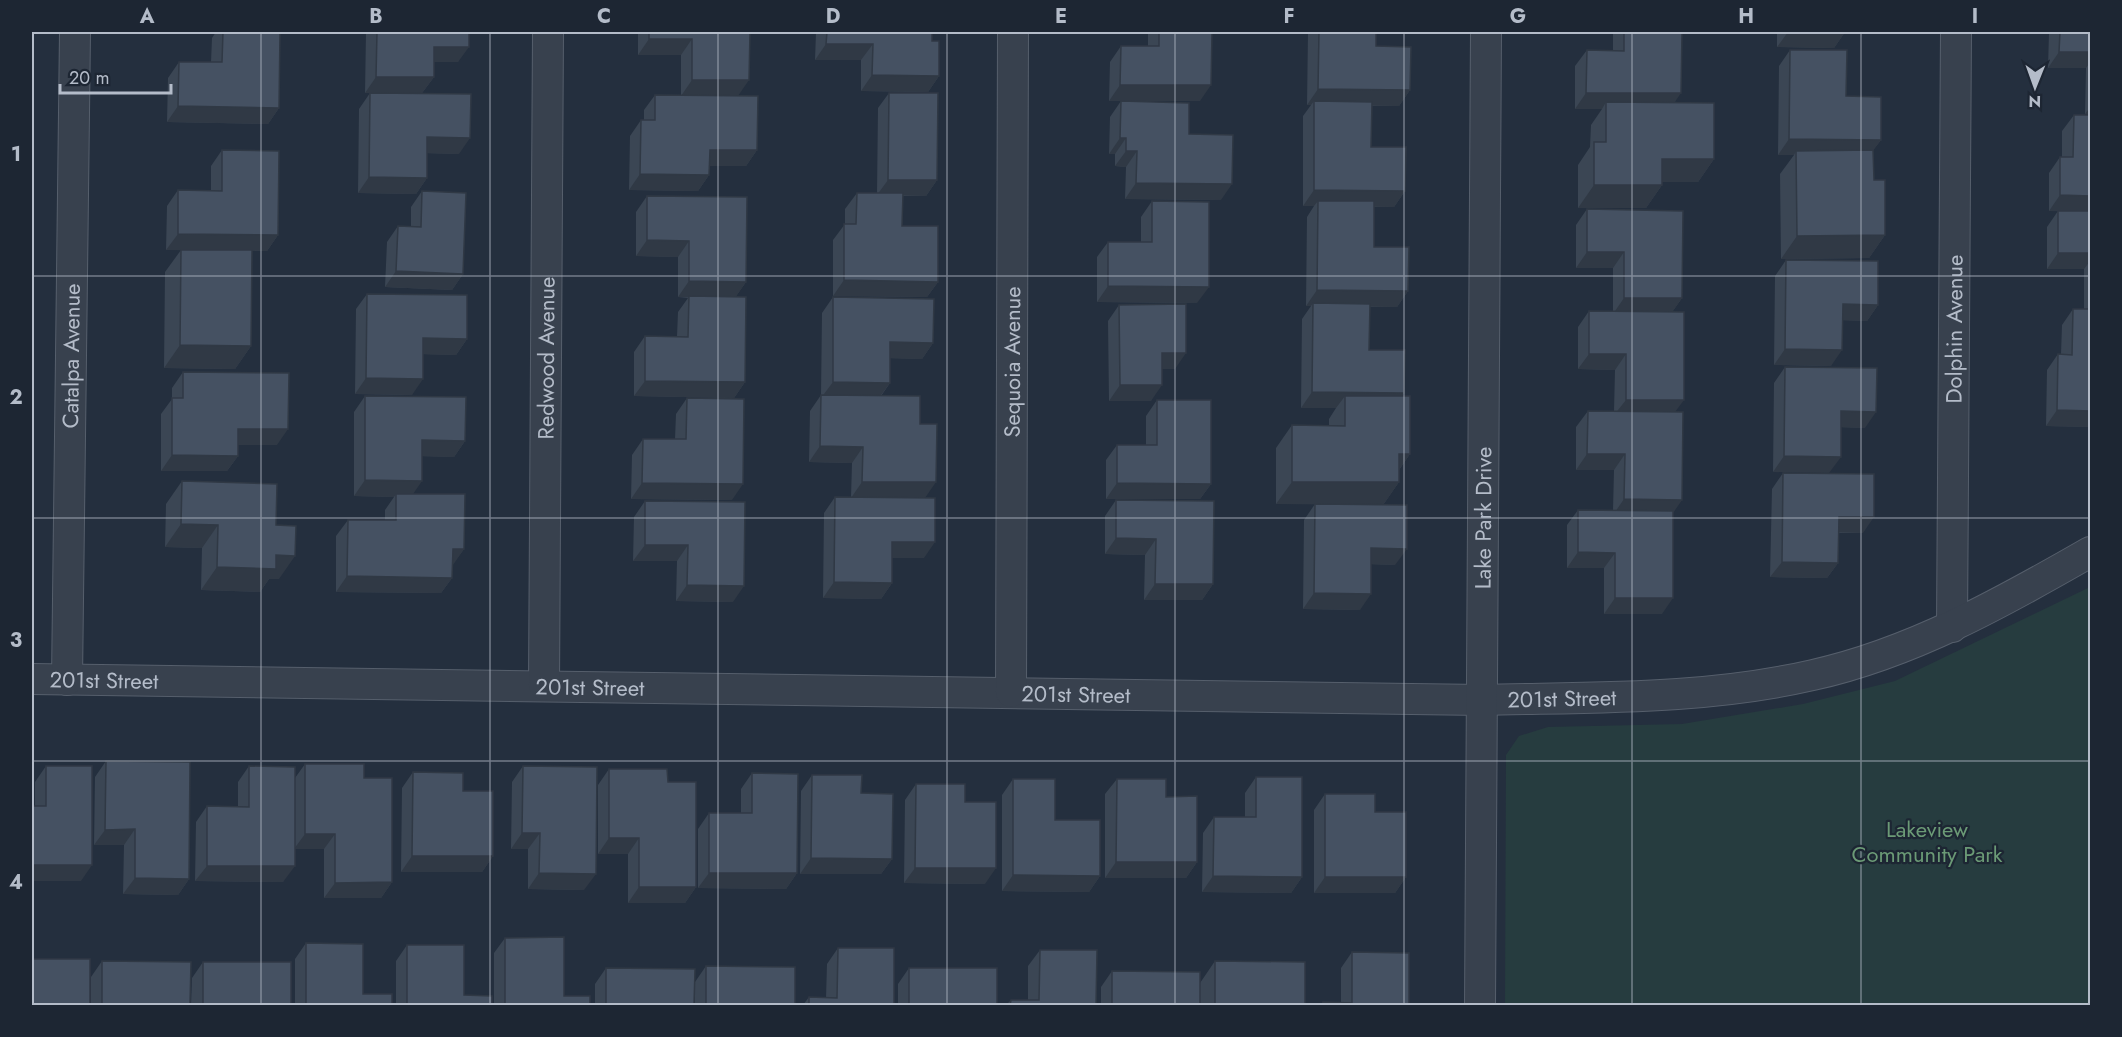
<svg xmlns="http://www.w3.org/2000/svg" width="2122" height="1037" font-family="Jost,sans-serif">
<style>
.green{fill:#263c3f}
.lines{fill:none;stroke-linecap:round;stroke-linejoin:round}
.street-casing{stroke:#565f6c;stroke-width:32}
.street{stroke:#38414e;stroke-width:30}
.wall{fill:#3b4654}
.shaded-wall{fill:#303945}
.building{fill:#455162;stroke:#303945;stroke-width:1.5}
.grid{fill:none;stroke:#b4bcc9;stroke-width:1.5;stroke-opacity:0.55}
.labels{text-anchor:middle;stroke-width:4.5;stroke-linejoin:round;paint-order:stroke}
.street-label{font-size:22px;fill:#b4bcc9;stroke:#1d2633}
.park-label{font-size:22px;fill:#6b9a76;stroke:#1d2633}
.neatline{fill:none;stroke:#b4bcc9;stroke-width:2}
.grid-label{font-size:20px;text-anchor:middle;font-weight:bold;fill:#b4bcc9}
</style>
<rect width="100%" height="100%" fill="#242f3e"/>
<path class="green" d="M2090 587V1005H1505L1506 755 1519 736 1548 727 1682 724 1803 704 1895 681Z"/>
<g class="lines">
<defs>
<g id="street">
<path id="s1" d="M1952 627 1956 32"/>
<path id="s2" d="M32 679 1482 700C1593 697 1704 700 1813 675 1912 653 2003 602 2090 552"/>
<path id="s3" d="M67 680 75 32"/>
<path id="s4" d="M544 685 548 32"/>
<path id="s5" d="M1011 692 1013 32"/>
<path id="s6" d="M1480 1006 1486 32"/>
</g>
</defs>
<use href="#street" class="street-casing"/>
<use href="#street" class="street"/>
</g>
<path class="wall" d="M216 32H280L279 108 268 124 167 122 168 78 179 62H211L212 38Z
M366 32H469L458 62H434V77L422 93 459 154 427 153V178L416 194 358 193 359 109 370 93H365Z
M638 32H750L738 96 757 150 746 166H709V175L698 191 629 190 630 136 641 120H644V110L655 95H681V55H638Z
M816 32H932V41L939 76 928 92 861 91V60H815Z
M1148 32H1212L1200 101H1109L1110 62 1121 46H1148Z
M1308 32H1376V46L1410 90 1399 106H1371V147L1405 191 1394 207H1374V247L1408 291 1397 307H1370L1369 350 1404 393 1402 396 1410 454 1399 470V482L1383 505 1325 504 1395 565 1371 564 1360 610 1303 609 1304 520 1315 504H1276V448L1292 425 1329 426V419L1336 408H1301L1302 319 1311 306H1306L1307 217 1314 206H1303V116L1311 105H1307Z
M1613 32H1682L1675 103 1714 159 1698 182H1662V185L1646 208H1578V165L1590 147 1591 125 1602 109H1575V66L1587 50 1613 51Z
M1777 32H1845L1834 48 1777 47Z
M2049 32H2091V114H2085L2086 68H2048Z
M1790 50 1846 96 1881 140 1873 150 1874 180 1885 235 1869 258 1781 259 1780 174 1794 155H1778L1779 66Z
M889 93 937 180 926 196H903L902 226 938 282 927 297 833 296V240L845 224V209L857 193H877L878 108Z
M1121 101 1189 134 1221 200 1125 199 1126 167 1115 166V154H1109L1110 117Z
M2074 115H2091V427L2046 426 2047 370 2058 354H2061L2062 325 2073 309H2084V269H2047V227L2058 211H2049V173L2060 157H2062V131Z
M222 150 278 235 267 251H252L251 346 235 369 164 368 165 272 181 250H166L167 206 178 190H211V166Z
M422 191 463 274 452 290 385 287 387 242 398 226H411V207Z
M647 196 746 282 736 296 745 382 734 398 634 396V352L645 336H677L678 312 688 298 678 297V257L636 256V212Z
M1152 201 1197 303 1097 302V257L1108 242H1141V217Z
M1587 209 1682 298 1672 312 1675 412 1673 513 1662 614H1604V568H1567V525L1578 510H1613L1614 470H1576V427L1588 411H1614L1615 370 1578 369V327L1589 311 1613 312V268H1576V225Z
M1786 260 1878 305 1867 321 1842 320 1831 366 1774 365 1775 276Z
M367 294 467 339 456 355 423 354 412 395 355 394 356 309Z
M833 297 933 343 922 359 890 358V383L881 396 920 424 925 498 924 558H892V583L881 599 823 598 824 513 835 497H851L852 463 809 462 810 411 821 395 822 313Z
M1119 305 1175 369H1162L1151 401H1109L1108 321Z
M1785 367 1865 428 1841 427 1773 472 1774 383Z
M183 372 277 445H238V456L227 471H161V414L172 399V388Z
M365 396 465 441 454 457 422 456 413 494 464 549 452 565V578L441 593 336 592V536L348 520H385V510L394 497 354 496V412Z
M687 398 732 500 631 499 632 455 643 439H675L676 414Z
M1157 400 1211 484 1200 499H1106V460L1117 445H1146V416Z
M1783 473 1863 533H1838V563L1827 578 1770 577 1772 489Z
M182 481 276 525 279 579H269L260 592 201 590 202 548 165 547 166 504Z
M1116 500 1213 584 1202 600H1144L1145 555 1105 554V516Z
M645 501 745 502 733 602 676 601 677 561H633L634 517Z
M106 761 189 879 178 895 123 894 124 845H94L95 777Z
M305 764 364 778 392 882 381 898H324V849H295L283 882 195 881 196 822 207 806 238 807V782L249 766 295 778Z
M46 766 81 881H32V806H35V782Z
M523 766 584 890 528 889V849H511L512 782Z
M609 769 668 782 696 887 685 903H628V854H598V785Z
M413 772 463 791 493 856 482 872H401L402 788Z
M752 773 797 873 786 889 698 888V829L709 813H741V789Z
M812 775 861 793 892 859 881 874H800L801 791Z
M1256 777 1302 877 1291 893 1202 892 1203 833 1214 817H1245V793Z
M1013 779 1055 820 1100 876 1089 892 1002 891V795Z
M1117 779 1166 797 1197 862 1186 878H1105V794Z
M916 784 965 802 985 884 904 883 905 800Z
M1325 794 1375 812 1406 877 1395 893H1314V810Z
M505 938 564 996 590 1005H494V953Z
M306 943 363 994 392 1005H295V959Z
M407 945 464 995 492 1005H396V961Z
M838 948 894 1005H803L809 997 826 998 827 964Z
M1040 950 1096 1005H1006L1011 1000H1028V966Z
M1352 952 1409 1005H1321L1323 1002H1341V968Z
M102 961 190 1005H91V977Z
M1215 961 1305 1005H1101V987L1112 971 1200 983Z
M203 962 291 1005H191L192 978Z
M706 966 795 1005H695V982Z
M606 968 694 1005H595V984Z
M909 968 997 1005H898V984Z"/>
<path class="shaded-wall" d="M1788 32H1845L1834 48 1777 47Z
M649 39H692L681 55H638Z
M826 44H873L861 60H815Z
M434 47H469L458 62H423Z
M2059 52H2091V61L2086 68H2048Z
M872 75 939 76 928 92 861 91Z
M376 77H434L422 93H365Z
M692 80H749L738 96H681Z
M1120 85H1211L1200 101H1109Z
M1318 89 1410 90 1399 106 1314 105V101L1311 105H1307Z
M1586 93H1681L1670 109 1606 102 1602 109H1575Z
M178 106 279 108 268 124 167 122Z
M2091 106V114H2085Z
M427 137 470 138 459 154 416 153Z
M1120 138H1126L1115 154H1109Z
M1789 139 1881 140 1869 156 1796 151 1794 155H1778Z
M710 150H757L746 166H698Z
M1126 151H1137L1126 167 1115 166Z
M1662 159H1714L1698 182H1646Z
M640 174 709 175 698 191 629 190Z
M369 177 427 178 416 194 358 193Z
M888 180H937L926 196 877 195Z
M1136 183 1232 184 1221 200 1125 199Z
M1594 185H1662L1646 208H1578Z
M1314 190 1405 191 1394 207 1318 206V201L1314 206H1303Z
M2060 195 2091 196V212L2049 211Z
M178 234 278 235 267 251 166 250Z
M1885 235 1869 258 1781 259 1797 236Z
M647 240 689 241 678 257 636 256Z
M1587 252H1624L1613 268H1576Z
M2058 253H2091V260L2084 269H2047Z
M396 271 463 274 452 290 385 287Z
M844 280 938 282 927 297 833 296Z
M689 281 746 282 735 298 678 297Z
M1108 286 1209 287 1197 303 1097 302Z
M1317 290 1408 291 1397 307 1313 306V303L1311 306H1306Z
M1624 298H1682L1671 314H1613Z
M1843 304 1878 305 1867 321 1832 320Z
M423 338 467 339 456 355 412 354Z
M890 342 933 343 922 359 879 358Z
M180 345 251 346 235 369 164 368Z
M1785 349 1842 350 1831 366 1774 365Z
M1162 353H1186L1175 369H1151Z
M1589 354H1626L1615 370 1578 369Z
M366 378 423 379 412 395 355 394Z
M645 381 745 382 734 398 634 396Z
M833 382 890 383 878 399 821 398Z
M1120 385H1162L1151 401H1109Z
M1312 392 1404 393 1393 409 1345 396 1336 408H1301Z
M1626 400H1684L1672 416 1614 415Z
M2057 410 2091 411V427L2046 426Z
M1841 411 1876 412 1865 428 1830 427Z
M238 429H288L277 445H227Z
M422 440 465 441 454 457 411 456Z
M820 446 863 447 852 463 809 462Z
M1399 454H1410L1394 477Z
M1587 454H1625L1614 470H1576Z
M172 455 238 456 227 471H161Z
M1784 456 1841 457 1829 473 1773 472Z
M365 480 422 481 411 497 396 494 394 497 354 496Z
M862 482H936L925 498H851Z
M1292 482H1399L1383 505 1276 504Z
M642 483 743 484 732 500 631 499Z
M1117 483 1211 484 1200 499H1106Z
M1624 499 1682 500 1671 516 1613 515Z
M1839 517H1874L1863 533 1827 532Z
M181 524 218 525 202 548 165 547Z
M1116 538 1156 539 1145 555 1105 554Z
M892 542H935L924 558H881Z
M645 545H688L677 561H633Z
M1371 548 1407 549 1395 565 1360 564Z
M453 549H464L453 565H441Z
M1578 552 1615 553 1604 568H1567Z
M276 555 295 556 279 579H269L260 592 201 590 217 567Z
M1782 562 1838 563 1827 578 1770 577Z
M347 576 452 578 441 593 336 592Z
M834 582 892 583 881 599 823 598Z
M1155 584H1213L1202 600H1144Z
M687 585 744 586 733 602 676 601Z
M1314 593 1371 594 1360 610 1303 609Z
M1615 598H1673L1662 614H1604Z
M135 829 124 845H94L105 830Z
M522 833H540L528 849H511Z
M305 834H335L324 849H294Z
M609 838H639L628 854H598Z
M412 856H493L482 872H401Z
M811 858 892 859 881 874H800Z
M1116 862H1197L1186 878H1105Z
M32 865H92L81 881H32Z
M207 866H295L283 882 195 881Z
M915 868H996L985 884 904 883Z
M539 873 596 874 584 890 528 889Z
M709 873H797L786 889 698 888Z
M1013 875 1100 876 1089 892 1002 891Z
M1213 876 1302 877 1291 893 1202 892Z
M1325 877H1406L1395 893H1314Z
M135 878 189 879 178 895 123 894Z
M392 882 381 898H324L335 883Z
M639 887H696L685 903H628Z"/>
<path class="building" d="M223 32H280L279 108 178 106 179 62H222Z
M377 32H469V47H434V77H376Z
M649 32H750L749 80H692V39H649Z
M827 32H932V41H939V76L872 75 873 44H826Z
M1159 32H1212L1211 85H1120L1121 46H1159Z
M1319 32H1376V46L1411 47 1410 90 1318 89Z
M1624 32H1682L1681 93H1586L1587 50 1624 51Z
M2060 32H2091V52H2059Z
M1790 50H1847L1846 96 1881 97V140L1789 139Z
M370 93 471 94 470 138 427 137V178L369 177Z
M889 93H938L937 180H888Z
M655 95 758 96 757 150H710L709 175 640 174 641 120H655Z
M1121 101 1189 103V134L1233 135 1232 184 1136 183 1137 151H1126V138H1120Z
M1314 101 1372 102 1371 147H1406L1405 191 1314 190Z
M1606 102 1714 103V159H1662V185H1594V142H1606Z
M2074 115H2091V196L2060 195V157H2073Z
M222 150 279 151 278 235 178 234V190L222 191Z
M1873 150 1874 180H1885V235L1797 236 1796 151Z
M422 191 466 193 463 274 396 271 398 226 421 227Z
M857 193H903L902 226H938V282L844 280V224H856Z
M647 196 747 197 746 282 689 281V241L647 240Z
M1152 201 1209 202V287L1108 286V242H1152Z
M1318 201H1374V247H1409L1408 291 1317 290Z
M1587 209 1683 211 1682 298H1624V252H1587Z
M2058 211H2091V253H2058Z
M181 250H252L251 346 180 345Z
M1786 260 1878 261V305L1843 304 1842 350 1785 349Z
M367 294 467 295V339L423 338V379L366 378Z
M689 296 746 297 745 382 645 381V336L688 337Z
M833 297 934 299 933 343 890 342V383L833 382Z
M1313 303 1370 304 1369 350H1405L1404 393 1312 392Z
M1186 304V353H1162V385H1120L1119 305Z
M2073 309H2091V411L2057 410 2058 354 2072 355Z
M1589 311 1684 312V400H1626V354H1589Z
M1785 367 1877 368 1876 412 1841 411V457L1784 456Z
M183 372 289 373 288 429H238V456L172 455V398H183Z
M821 395 920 396V424H937L936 482H862L863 447 820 446Z
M365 396 466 397 465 441 422 440V481L365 480Z
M1345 396H1410V454H1399V482H1292V425L1345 426Z
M687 398 744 399 743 484 642 483 643 439H686Z
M1157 400H1211V484L1117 483V445H1157Z
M1588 411 1683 412 1682 500 1624 499 1625 454H1587Z
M1783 473 1874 474V517H1839L1838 563 1782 562Z
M182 481 277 484 276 525 296 526 295 556 276 555V569L217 567 218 525 181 524Z
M396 494H465L464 549H453L452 578 347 576 348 520H396Z
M835 497 935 498V542H892V583L834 582Z
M1116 500 1214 501 1213 584H1155L1156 539 1116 538Z
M645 501 745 502 744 586 687 585 688 545H645Z
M1315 504 1407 505V549L1371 548V594L1314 593Z
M1578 510 1673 511V598H1615V553L1578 552Z
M106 761 190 762 189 879 135 878V829L105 830Z
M305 764H364V778H392V882L335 883V834H305Z
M46 766H92V865H32V806H46Z
M249 766 295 767V866H207V806L249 807Z
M523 766 597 767 596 874 539 873 540 833H522Z
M609 769H667L668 782H696V887H639V838H609Z
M413 772 463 773V791H493V856H412Z
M752 773 798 774 797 873H709V813H752Z
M812 775H862L861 793 893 794 892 859 811 858Z
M1256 777H1302V877L1213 876 1214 817H1256Z
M1013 779H1055V820H1100V876L1013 875Z
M1117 779H1166V797L1197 796V862H1116Z
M916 784H965V802H996V868H915Z
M1325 794H1375V812H1406V877H1325Z
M564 937V996H590V1005H505V938Z
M306 943 363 944V994H392V1005H306Z
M407 945H464V995L492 996V1005H407Z
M838 948H894V1005H809V997L837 998Z
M1040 950H1097L1096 1005H1010L1011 1000H1039Z
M1352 952 1409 953V1005H1323V1002L1352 1003Z
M32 959H90V1005H32Z
M102 961 191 962 190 1005H102Z
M1215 961 1305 962V1005H1215Z
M203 962H291V1005H203Z
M706 966 795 967V1005H706Z
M606 968 695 969 694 1005H606Z
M909 968H997V1005H909Z
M1112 971 1200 972V1005H1112Z"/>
<path class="grid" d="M261 32V1006M490 32V1006M718 32V1006M947 32V1006M1175 32V1006M1404 32V1006M1632 32V1006M1861 32V1006M32 276H2090M32 518H2090M32 761H2090"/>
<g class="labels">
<g class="street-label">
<text dy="8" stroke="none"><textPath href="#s1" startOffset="298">Dolphin Avenue</textPath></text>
<text dy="8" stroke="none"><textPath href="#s3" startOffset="324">Catalpa Avenue</textPath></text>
<text dy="8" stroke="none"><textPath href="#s4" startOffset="327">Redwood Avenue</textPath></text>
<text dy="8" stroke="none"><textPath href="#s5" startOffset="330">Sequoia Avenue</textPath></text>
<text dy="8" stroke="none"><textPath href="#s6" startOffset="488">Lake Park Drive</textPath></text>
<text dy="8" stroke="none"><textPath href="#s2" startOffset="72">201st Street</textPath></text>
<text dy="8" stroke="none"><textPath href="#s2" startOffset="558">201st Street</textPath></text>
<text dy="8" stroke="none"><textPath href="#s2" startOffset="1044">201st Street</textPath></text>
<text dy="8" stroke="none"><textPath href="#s2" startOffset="1530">201st Street</textPath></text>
</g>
<g class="park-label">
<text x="1927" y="837">Lakeview<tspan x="1927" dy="25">Community Park</tspan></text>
</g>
</g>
<rect width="2122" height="1037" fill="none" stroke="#1d2633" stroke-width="66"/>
<g transform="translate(2035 87) rotate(181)" stroke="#1d2633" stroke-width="4.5" paint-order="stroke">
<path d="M0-4.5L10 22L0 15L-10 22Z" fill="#b4bcc9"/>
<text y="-9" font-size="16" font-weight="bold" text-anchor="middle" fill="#b4bcc9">N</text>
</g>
<path d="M60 84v9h111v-9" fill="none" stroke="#b4bcc9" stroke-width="3"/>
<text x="69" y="84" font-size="18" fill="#b4bcc9" stroke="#1d2633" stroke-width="4.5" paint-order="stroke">20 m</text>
<rect x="33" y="33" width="2056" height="971" class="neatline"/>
<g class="grid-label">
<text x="147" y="23">A</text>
<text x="376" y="23">B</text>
<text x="604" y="23">C</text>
<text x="833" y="23">D</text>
<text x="1061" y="23">E</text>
<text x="1289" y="23">F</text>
<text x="1518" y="23">G</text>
<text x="1746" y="23">H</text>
<text x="1975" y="23">I</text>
<text x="16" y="161">1</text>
<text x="16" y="404">2</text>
<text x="16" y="647">3</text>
<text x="16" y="889">4</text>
</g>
</svg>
